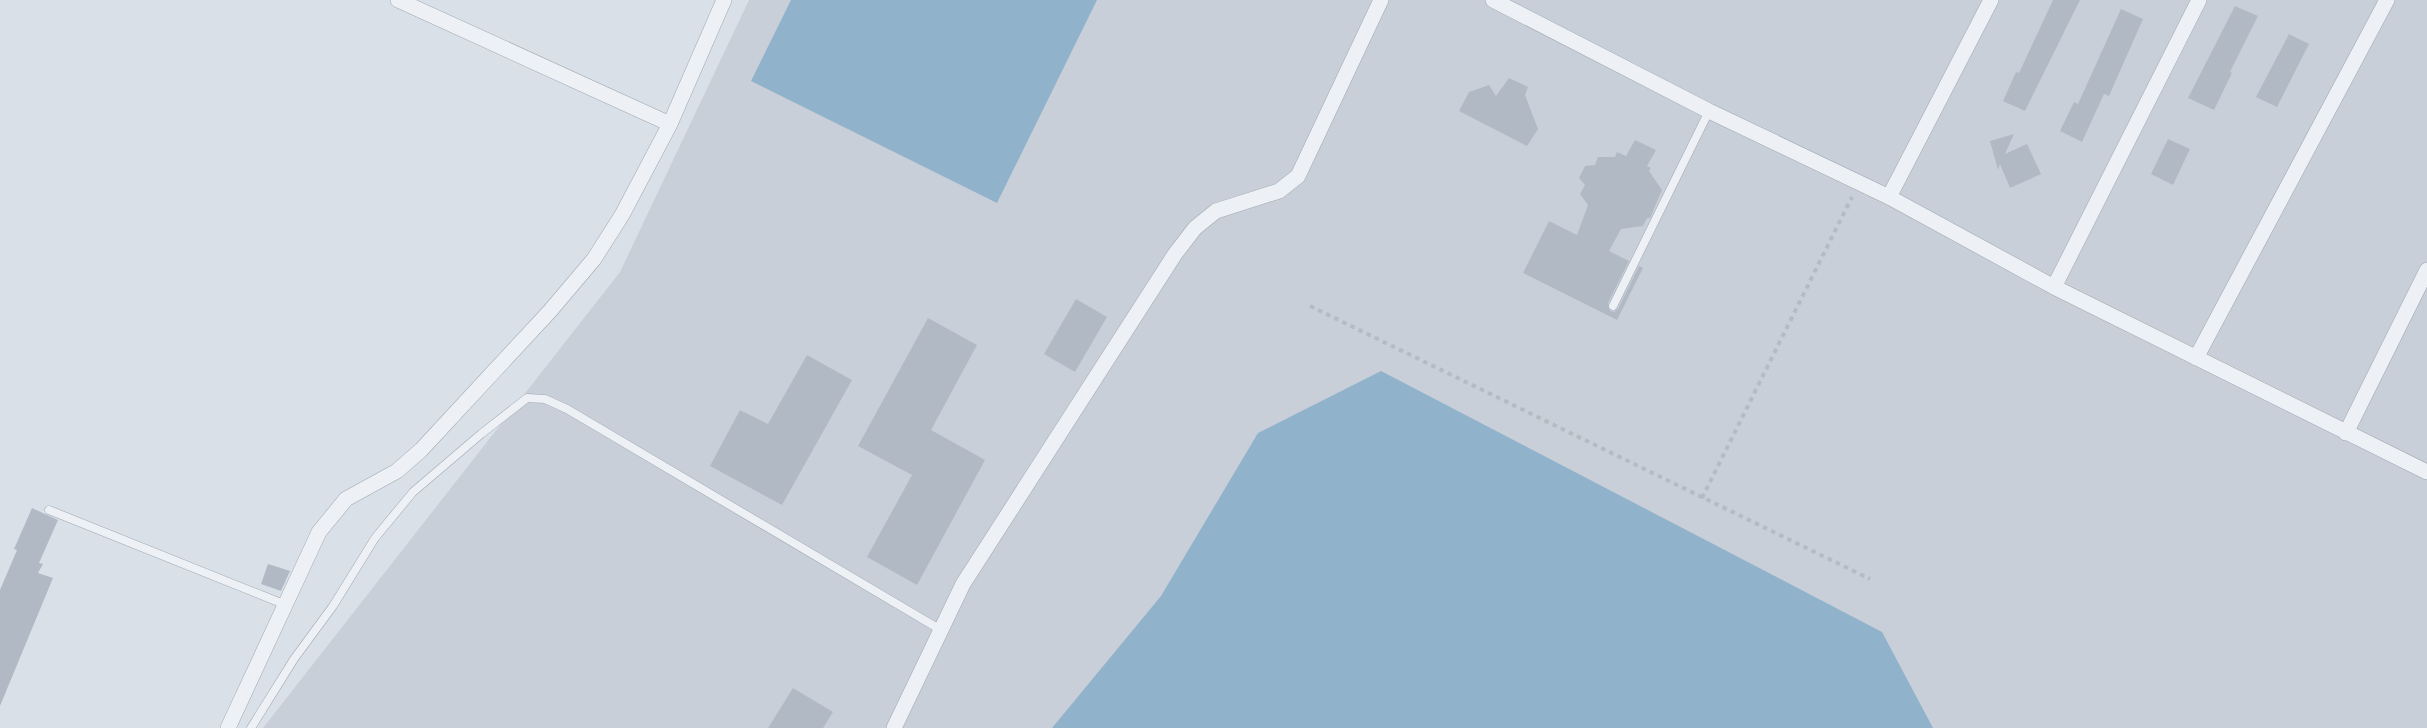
<svg xmlns="http://www.w3.org/2000/svg" width="2427" height="728" font-family="Lato,sans-serif">
<style>
.built{fill:#c8cfd9}
.water{fill:#91b2cb}
.building{fill:#b1bac4}
.lines{fill:none;stroke-linecap:round;stroke-linejoin:round}
.lane-casing{stroke:#9fa7b1;stroke-width:9}
.street-casing{stroke:#9fa7b1;stroke-width:16}
.path{stroke:#b4bbc2;stroke-width:4;stroke-dasharray:4.5 4.5;stroke-linecap:butt}
.lane{stroke:#edf1f5;stroke-width:8}
.street{stroke:#edf1f5;stroke-width:15}
</style>
<rect width="100%" height="100%" fill="#dae0e7"/>
<path class="built" d="M749 0H2427V728H263L620 272Z"/>
<path class="water" d="M791 0H1097L997 203 751 81Z
M1381 371 1882 632 1933 728H1052L1161 596 1258 433Z"/>
<path class="building" d="M2053 0H2080L2025 111 2003 101 2016 72 2019 73Z
M2235 6 2258 16 2230 72 2232 73 2214 110 2188 98Z
M2121 9 2143 19 2109 96 2104 94 2082 142 2060 131 2074 102 2078 104Z
M2289 34 2309 44 2277 107 2256 97Z
M1509 78 1528 87 1525 95 1538 129 1527 146 1459 111 1469 92 1489 85 1496 96Z
M2014 134 2005 154 2027 144 2041 174 2010 188 2000 164 1998 170 1990 141Z
M2168 139 2190 149 2173 185 2151 174Z
M1635 140 1656 150 1647 166 1651 168 1649 171 1662 190 1650 218H1647L1643 226 1621 229 1609 251 1629 261 1608 303 1610 311 1614 312 1618 309 1639 266 1643 268 1617 320 1523 273 1549 221 1577 235 1588 205 1580 194 1585 185 1579 178 1585 166 1595 165 1598 157H1615L1617 152 1626 156Z
M1076 299 1107 317 1075 372 1044 354Z
M928 318 977 345 931 430 985 460 917 585 867 557 912 475 858 446Z
M807 355 852 380 782 505 710 466 740 410 768 424Z
M32 508 58 520 39 563 43 564 38 573 53 578 0 706V590L17 550 14 549Z
M268 564 290 571 281 591 261 584Z
M793 688 833 712 823 728H768Z"/>
<g class="lines">
<defs>
<path id="lane" d="M1613 306 1709 111
M49 510 286 605
M251 728 294 659 333 606 375 538 413 492 481 434 527 398 545 399 567 409 941 630"/>
<path id="street" d="M398 0 670 124
M1493 0 1709 111 1889 197 2054 287 2427 472
M1889 197 1991 0
M2054 287 2199 0
M2196 358 2387 0
M2346 433 2427 270
M228 728 319 532 346 499 397 471 421 450 550 311 594 259 622 215 670 124 724 0
M894 728 963 584 1175 254 1195 228 1216 211 1279 191 1298 176 1381 0"/>
</defs>
<use href="#lane" class="lane-casing"/>
<use href="#street" class="street-casing"/>
<path class="path" d="M1310 306 1870 579
M1702 498 1852 197"/>
<use href="#lane" class="lane"/>
<use href="#street" class="street"/>
</g>
</svg>
